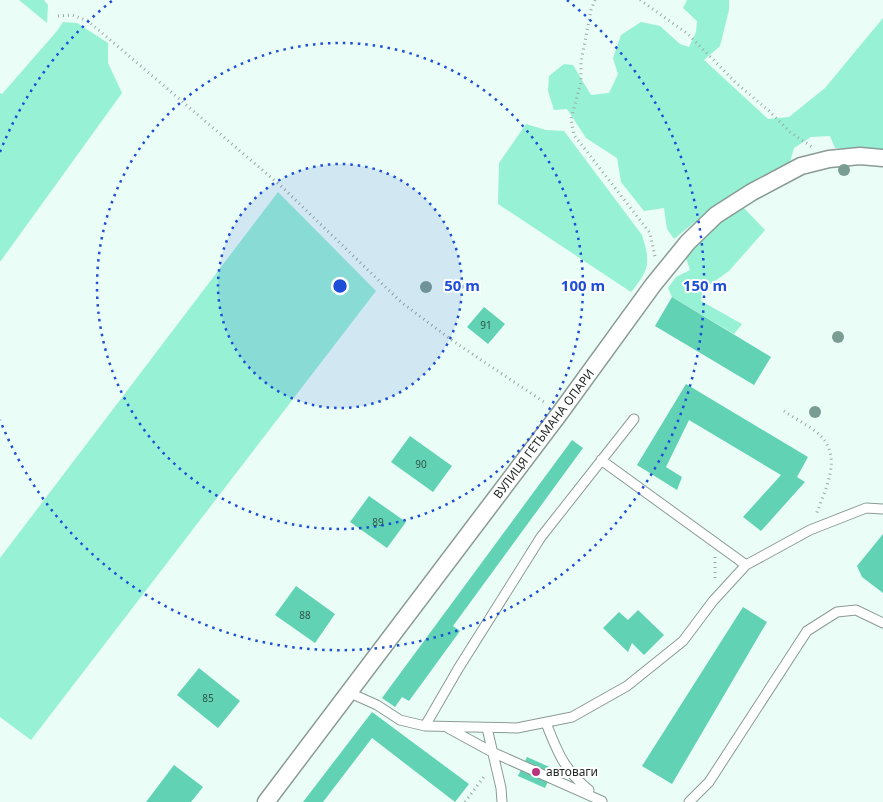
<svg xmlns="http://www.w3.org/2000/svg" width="883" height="802" font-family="'Noto Sans',sans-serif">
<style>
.green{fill:#97f1d5}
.building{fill:#61d3b4}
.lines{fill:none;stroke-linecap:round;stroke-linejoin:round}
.service-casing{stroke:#8a9b95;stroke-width:11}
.minor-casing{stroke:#8a9b95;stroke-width:19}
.path{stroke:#9caaa5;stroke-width:3;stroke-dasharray:1 4;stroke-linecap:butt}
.service{stroke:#fff;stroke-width:9}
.minor{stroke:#fff;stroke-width:16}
.tree{fill:#7a9d93}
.ring{fill:none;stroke:#1d4ed8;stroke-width:2.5;stroke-dasharray:2.5 5}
.poi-dot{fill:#b9357b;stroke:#fff;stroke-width:2}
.labels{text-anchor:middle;stroke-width:4;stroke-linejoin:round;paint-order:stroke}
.number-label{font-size:10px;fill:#32544a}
.street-label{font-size:12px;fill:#222927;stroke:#fff}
.poi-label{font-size:12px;fill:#222927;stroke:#fff;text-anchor:start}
.centre{fill:#1d4ed8;stroke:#fff;stroke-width:2.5}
.ring-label{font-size:15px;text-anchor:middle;font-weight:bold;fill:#1d4ed8;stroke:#fff;stroke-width:4;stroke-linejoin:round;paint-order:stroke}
</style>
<rect width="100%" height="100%" fill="#eafdf6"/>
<path class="green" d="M19 0H44L48 5 47 23Z
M687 0H729V10L720 46 704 60 768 119 789 117 825 88 883 18V151L835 148 830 136 811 137 794 148 790 162 707 212 674 239 667 229 664 208 644 211 621 182 617 158 586 138 567 109 554 110 548 91 549 76 564 64 573 65 591 95 609 93 618 74 613 58 621 35 641 22 660 26 680 44 689 47 696 32 697 21 683 8Z
M63 22 77 23 108 43V63L122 93 0 262V93L2 94 57 31Z
M526 124 546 130 564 131 642 235C651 263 649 270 631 292L498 204 499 163Z
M278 192 376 291 31 740 0 717V558Z
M742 206 765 230 729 271 702 290 701 301 742 324 734 334 672 297 668 288 676 277 690 270 686 258 715 226Z"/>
<path class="building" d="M672 297 771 357 754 385 655 326Z
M484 307 505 324 488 344 467 327Z
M686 384 808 457 797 477 805 482 761 531 743 517 781 475 689 420 666 467 682 477 677 490 637 465Z
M410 436 452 466 433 492 391 462Z
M572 440 583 448 453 626 460 631 409 701 402 697 395 707 382 698Z
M369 496 406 522 387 548 350 522Z
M883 534V593L862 577 857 566Z
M296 586 335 614 315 643 275 615Z
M743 607 767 622 672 784 642 766Z
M638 610 664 635 644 655 632 643 628 652 603 628 619 612 628 620Z
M199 668 240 701 218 728 177 695Z
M372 712 469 784 455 802 372 738 323 802H303Z
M527 757 554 769 545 788 518 776Z
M174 765 203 787 191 802H146Z"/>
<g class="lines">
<defs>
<path id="service" d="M601 460 746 565
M350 693 377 705 400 720 425 726 517 728 572 717 627 686 683 641 713 601 746 565 810 530 866 508 883 509
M546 723C557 751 564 770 589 790
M425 726 458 669 541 537 634 419
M448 728 492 752 602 801
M487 728 501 788 502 802
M689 802 709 782 807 631 837 612 856 610 883 623"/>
<path id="minor" d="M266 802 560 413 653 285 688 242 716 215 752 192 801 166 829 159 860 156 883 158"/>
</defs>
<use href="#service" class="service-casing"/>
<use href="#minor" class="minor-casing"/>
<path class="path" d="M595 0 591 10 581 62V82L571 119 574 135 650 233 655 257
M640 0 688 34 735 82 769 111 790 132 812 147
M58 16 72 15 88 21 281 186 401 302 453 341 547 404
M784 411C795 419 810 426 820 435 843 458 825 489 816 515
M715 557V580
M465 802 486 774"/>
<use href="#service" class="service"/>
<use href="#minor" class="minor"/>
</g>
<g class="tree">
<circle cx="844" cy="170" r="6"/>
<circle cx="426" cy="287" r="6"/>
<circle cx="838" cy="337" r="6"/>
<circle cx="815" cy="412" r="6"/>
</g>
<circle cx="340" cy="286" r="122" fill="#1d4ed8" fill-opacity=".12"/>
<g class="ring">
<circle cx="340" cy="286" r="122"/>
<circle cx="340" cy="286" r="243"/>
<path d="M0 152A365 365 0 0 1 113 0M567 0A365 365 0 1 1 0 420"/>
</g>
<circle class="poi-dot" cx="536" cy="772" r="5"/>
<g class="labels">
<g class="number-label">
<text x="486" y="329">91</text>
<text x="421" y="468">90</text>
<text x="378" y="526">89</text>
<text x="305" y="619">88</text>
<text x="208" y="702">85</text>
</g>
<g class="street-label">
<text transform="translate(544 434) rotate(-53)" y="4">ВУЛИЦЯ ГЕТЬМАНА ОПАРИ</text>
</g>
<g class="poi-label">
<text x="546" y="776">автоваги</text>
</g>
</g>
<circle cx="340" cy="286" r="8" class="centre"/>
<g class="ring-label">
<text x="462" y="291">50 m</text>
<text x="583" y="291">100 m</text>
<text x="705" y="291">150 m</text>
</g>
</svg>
